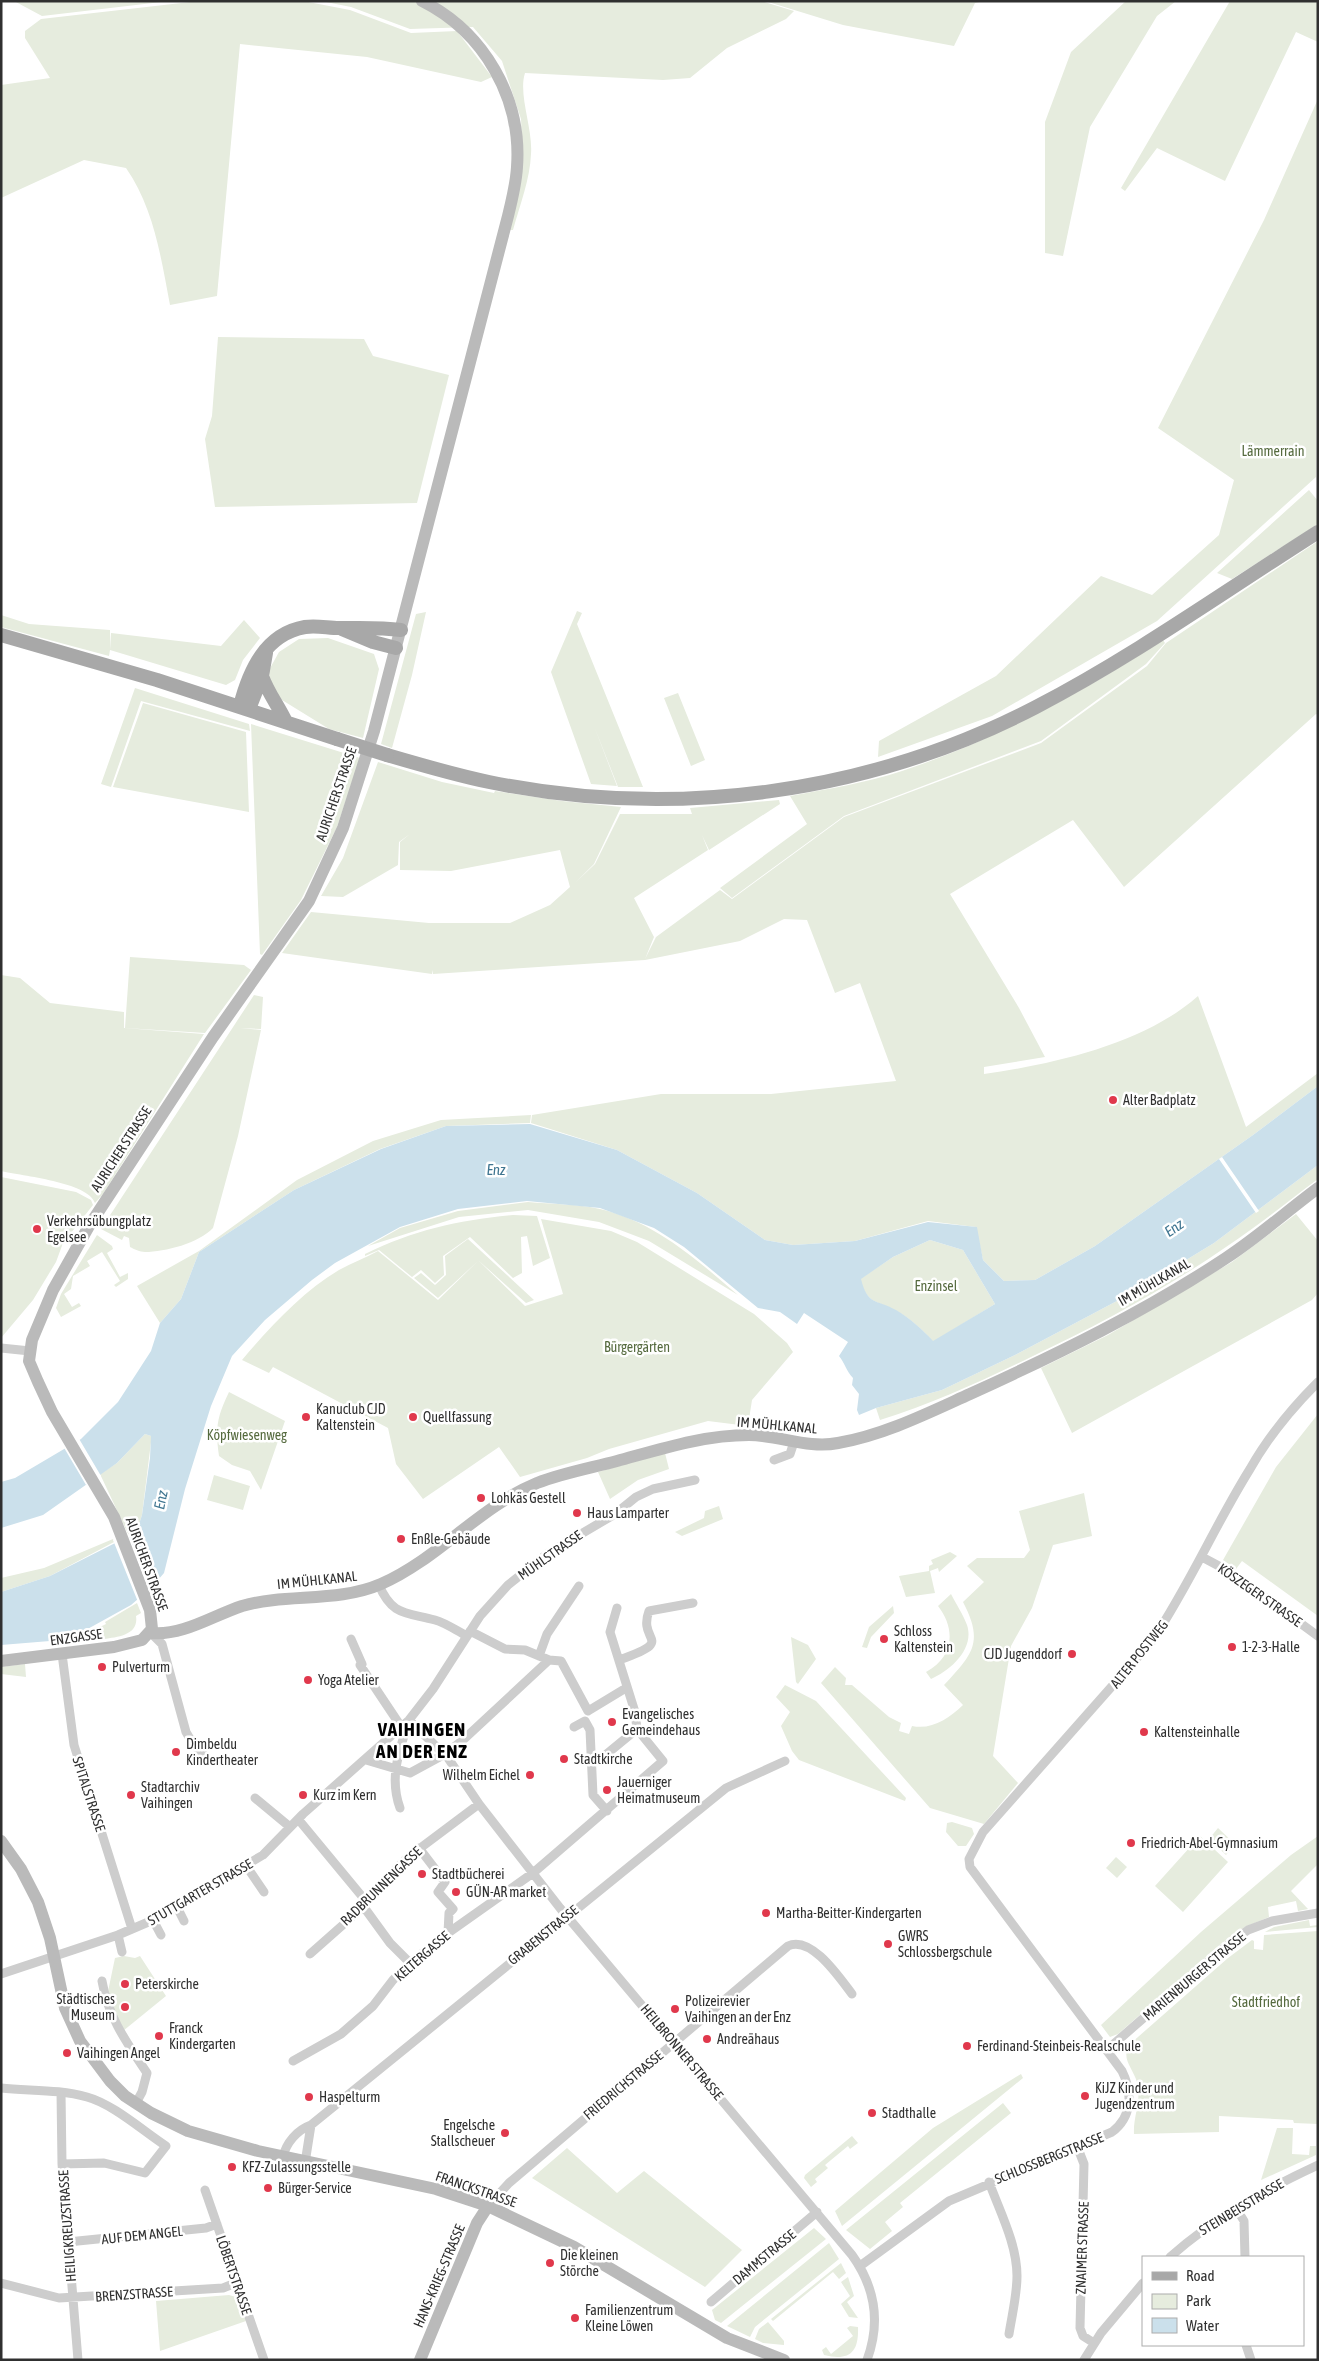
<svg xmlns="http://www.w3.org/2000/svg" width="1319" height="2361" font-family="'Asap Condensed',sans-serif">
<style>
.green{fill:#e6ecde}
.water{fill:#cbe0eb;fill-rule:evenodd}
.pier{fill:#fff}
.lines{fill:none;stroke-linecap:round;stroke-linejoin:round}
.street{stroke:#cdcdcd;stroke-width:9}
.secondary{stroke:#bababa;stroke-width:12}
.primary{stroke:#a8a8a8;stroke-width:14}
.primary-bridge{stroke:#a8a8a8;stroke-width:14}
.poi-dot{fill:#e0384c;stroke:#fff;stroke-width:2}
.labels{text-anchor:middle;stroke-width:5;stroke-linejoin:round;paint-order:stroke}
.park-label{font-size:14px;fill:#556a3e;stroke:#fff}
.street-label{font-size:14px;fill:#303030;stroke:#fff}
.poi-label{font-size:14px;fill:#303030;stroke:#fff;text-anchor:start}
.water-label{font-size:15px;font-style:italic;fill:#3f7590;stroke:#fff}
.district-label{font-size:19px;font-weight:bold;letter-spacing:1px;fill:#000;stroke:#fff}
</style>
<rect width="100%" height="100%" fill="#fff"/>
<path class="green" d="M14 1H170L42 16Z
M199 1H303L350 10 411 33 457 31 492 77 481 82 367 57 240 44 217 296 170 305C161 258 154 208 126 168L84 160 1 198V85L50 78 25 38V31L41 19Z
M321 1H761L794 11 786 19 727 48 690 78 663 80 525 73C518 95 533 128 531 154 530 179 520 205 513 230H509L520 186 523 160 521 119 502 61 473 27 410 29 351 7Z
M765 1H984L975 3 954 46 843 25Z
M1126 1H1176L1157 16 1090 127 1063 256 1045 253V122L1071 52Z
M1230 1H1318V42L1296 32 1225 181 1157 148 1125 191 1121 188Z
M1318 99 1316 477 1157 621 992 716 878 757 879 741 996 676 1101 576 1152 595 1219 535 1234 480 1158 428 1264 220Z
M218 337 364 339 373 356 449 375 417 503 215 507 205 439 212 416Z
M1309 490 1318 501V524L1232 579 1217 573Z
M1318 541V715L1316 714 1124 887 1073 820 950 894 1019 1008 1045 1057 984 1067V1074C1054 1064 1144 1044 1198 996L1246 1127 1318 1073V1086L1253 1135 1095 1246 1035 1280 1004 1281 983 1260 976 1227 928 1221 855 1241 793 1245 765 1240 697 1193 617 1150 531 1123 532 1115 661 1094H771L896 1081 860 983 835 993 807 920 784 919 740 941 645 960 433 974V970L432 974 282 953 311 912 429 923H510L550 905 570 887 560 850 451 871 400 870V842L410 834 399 842 398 865 343 897 321 896 343 858 378 762 442 782 494 793 495 791 562 801 621 807 594 864 576 882 595 864 620 814H692L690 808 779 800 780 804 709 850 702 835 708 850 634 898 654 937 645 959 656 937 720 890 732 899 844 817 1041 743 1147 666 1166 643Z
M577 611 582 613 577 624 643 787H618L594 726 617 786 591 784 551 672Z
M426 612 412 675 392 748 381 744 416 614Z
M1 615 29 624 110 630V650L111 633 221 646 244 620 260 638 243 660 235 680 226 685 110 650 109 656 1 627Z
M328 638 374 654 379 669 363 738 329 729 282 700 270 684 269 670 279 652 299 639Z
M1163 640 1165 643 1146 664 1041 741 844 816 732 898 720 888 807 824 790 796C827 789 866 783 902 771 996 740 1081 693 1163 640Z
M135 688 249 724 250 731 141 701 111 787 101 784Z
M678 693 705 760 691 766 664 698Z
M143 703 246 732 249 812 113 787Z
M251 724 360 758 337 827 301 900 262 955 260 954Z
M130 957 244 965 251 970 205 1033 125 1028Z
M1 975 20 978 50 1003 124 1012V1028L204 1034 103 1194 95 1203C88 1182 22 1176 1 1171Z
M254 995 263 997 261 1029 240 1028 261 1030 238 1136 213 1228C199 1243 165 1252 145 1252 140 1252 134 1249 130 1247L129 1238 124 1236 122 1240 101 1229Z
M531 1115 530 1123 446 1126 380 1149 294 1190 199 1252 181 1299 160 1323 137 1286 199 1251 297 1180 373 1141 441 1120Z
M1318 1165V1179C1287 1202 1258 1226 1226 1247 1164 1290 1098 1325 1031 1357 982 1381 932 1404 880 1420L876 1408 942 1390 1015 1355 1132 1293 1214 1243Z
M1 1177 76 1192 91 1200 93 1205 63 1243 56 1262 33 1300 1 1338Z
M528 1202C551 1204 577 1204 600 1209 655 1222 696 1259 738 1295L649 1241 599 1222 528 1210 459 1217 368 1246 400 1228 458 1211Z
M1296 1214 1318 1241V1293L1312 1300 1072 1433 1041 1368 1108 1335 1232 1262Z
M513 1215 537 1216 550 1258 533 1266 527 1236 521 1237 522 1273 513 1278 470 1237 443 1256 444 1275 435 1283 421 1270 412 1277 379 1250 365 1256V1254C414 1230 459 1220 513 1215Z
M541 1219 611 1231 637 1242 754 1314 787 1343 793 1352 752 1400 748 1426 708 1421 609 1449 587 1458 520 1477 499 1447 423 1499 396 1464 388 1428 273 1367 269 1373 242 1360C270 1327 302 1292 339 1270 352 1263 365 1258 378 1251L438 1300 478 1261 438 1298 414 1278 421 1273 435 1285 446 1275 445 1256 468 1239 534 1300 526 1303 478 1260 525 1306 563 1294Z
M97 1235 112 1246 113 1249 107 1253 120 1277 128 1273V1279L116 1287 114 1285 120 1281 102 1252 87 1261 90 1266 73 1276 71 1289 64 1294 72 1307 79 1303 81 1306 61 1317 56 1308 61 1294Z
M930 1240 963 1250 995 1304 933 1342C923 1330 910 1318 896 1311 876 1299 868 1306 860 1279L893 1257Z
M229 1392 285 1421 261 1490 250 1471 232 1465 219 1456C215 1428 217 1417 229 1392Z
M1318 1414V1616L1242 1561 1236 1569 1223 1560 1276 1467Z
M145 1434 151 1436V1442L142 1515 139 1524 129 1536 100 1474 117 1463Z
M665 1453 669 1469 638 1480 610 1499 598 1472Z
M214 1475 250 1486 243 1510 207 1500Z
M1084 1493 1092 1536 1053 1545 1032 1608 1011 1646 993 1756 1018 1783 984 1824 930 1808 821 1683 835 1667 846 1678 845 1685H852L889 1717 901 1723 899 1731 909 1734 912 1726C932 1730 948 1719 963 1705L944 1685C973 1654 984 1642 963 1602L984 1582 967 1566 977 1558H1024L1030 1550 1019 1511Z
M719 1506 723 1519 682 1536 675 1532 704 1518 705 1511Z
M113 1539 114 1542 50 1576 1 1592V1578L44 1568Z
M950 1552 957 1556 939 1572 938 1568 930 1571 935 1593 906 1597 899 1576 929 1571V1566L933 1564 931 1560Z
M951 1594C956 1604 963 1614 967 1625 975 1649 950 1671 931 1679L926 1672C954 1657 956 1629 938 1606Z
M137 1603 141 1613 136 1616C139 1635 118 1637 104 1639L98 1628 106 1624 105 1622Z
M893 1606 894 1613 871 1637 867 1648 862 1647 869 1627Z
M791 1637 808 1645 816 1659 798 1684 796 1682Z
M25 1664 26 1677 1 1674V1667Z
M785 1685 816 1701 906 1798 905 1801 799 1760 792 1751 781 1726 790 1712 776 1697Z
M952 1822 972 1828 974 1834 966 1846H958L946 1832 947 1823Z
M1218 1828 1235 1844 1226 1855 1209 1839Z
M1200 1836 1228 1862 1183 1912 1155 1886Z
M1318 1836V1864L1291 1891 1308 1909 1298 1911 1296 1901 1268 1907 1269 1917 1245 1927 1222 1943 1118 2034 1110 2037 1101 2025 1201 1932 1291 1855Z
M1116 1857 1127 1867 1117 1878 1106 1868Z
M1309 1920 1310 1926 1318 1925V1927L1265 1932 1274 1927Z
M1318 1931V2124L1294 2123 1293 2120 1219 2116V2132L1134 2134C1133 2116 1142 2100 1137 2082 1133 2068 1120 2058 1130 2044L1228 1958 1252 1940 1254 1941V1949L1263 1950 1264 1935Z
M124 1956 135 1958 140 1956 166 1996 123 2031 106 2001 115 1958Z
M1021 2074 1023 2078 842 2226 835 2211 933 2128Z
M1003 2103 1011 2113 900 2203 903 2207 885 2222 892 2231 870 2249 846 2230Z
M1277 2128H1293L1292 2154 1309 2155 1310 2146H1316V2155L1261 2180Z
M852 2136 858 2143 850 2149 848 2146 825 2165 828 2168 815 2179 817 2182 811 2187 804 2178 805 2175Z
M567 2148 617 2193 644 2171 742 2250 705 2287 532 2178Z
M814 2228 826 2239 721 2323 715 2320 712 2310Z
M829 2243 839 2259 755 2327 750 2337 727 2326Z
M841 2263 846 2273 839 2279 833 2272 773 2321 771 2319Z
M848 2277 854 2296 847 2302 858 2318 849 2317 841 2304 850 2296 841 2282Z
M229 2295 236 2297 246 2321 160 2351 156 2301Z
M768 2322 784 2341V2345L763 2343 755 2339 759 2329Z
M850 2326 858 2327C859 2353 849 2361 824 2355L822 2350 826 2347 831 2354 853 2336 847 2328Z"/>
<path class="water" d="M1318 1086V1165L1214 1243 1132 1293 1015 1355 942 1390 876 1408 859 1415 857 1410 859 1394 852 1385 853 1378C846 1371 845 1363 839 1356L848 1342 804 1313 797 1324 780 1312 758 1308 684 1247 654 1228 600 1208 527 1201 458 1209 400 1227 335 1263 312 1280 265 1320 232 1356 211 1406 185 1489 164 1573 152 1587 131 1605 84 1631 50 1641 1 1645V1592L50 1576 129 1536 139 1524 142 1515 150 1458 151 1436 145 1434 117 1463 43 1515 1 1528V1482L15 1478 81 1439 118 1402 151 1351 160 1323 181 1299 199 1252 294 1190 381 1149 446 1126 530 1124 617 1150 697 1193 765 1240 793 1245 855 1241 928 1222 977 1227 983 1260 1004 1281 1035 1280 1095 1246 1253 1135ZM930 1240 963 1250 995 1304 933 1341C923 1330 910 1318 896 1310 876 1299 868 1306 861 1279L893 1257Z"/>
<path class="pier" d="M1222 1157 1259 1211 1256 1213 1219 1159Z
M78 1437 101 1476 86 1485 63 1446Z
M128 1533 151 1591 138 1602 113 1540Z"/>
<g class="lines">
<path class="street" d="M1 1348 30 1351
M774 1460 790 1454 794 1442
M1202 1557 1232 1573 1318 1636
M379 1585C392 1616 406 1612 435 1620 446 1623 457 1631 467 1636
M470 1631 505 1649 525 1650 549 1660 561 1661 588 1711
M151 1633 162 1644 186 1732 193 1744 203 1754
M351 1639 362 1664 360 1665 402 1728
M62 1654 74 1745 132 1929
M539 1656 547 1634 579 1586
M619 1660C678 1639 637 1643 649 1611L693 1603
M588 1711 626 1688
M409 1720 448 1758 479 1804 560 1908 852 2255C875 2287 881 2322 867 2360
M585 1721 590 1730 593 1795 607 1811
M574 1727 585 1721
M592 1757H603L637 1729
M366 1760 410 1773 445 1754 463 1740 549 1660
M255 1798 290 1827
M400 1808C389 1778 399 1752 408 1723
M298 1819 365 1900
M419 1848 445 1882 438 1892 453 1909 449 1913 448 1933
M247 1867 264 1892
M177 1907 184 1921
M362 1908 366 1910 390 1943 410 1963
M153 1920 161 1935
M118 1935 122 1952
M310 1954 362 1908 365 1900 407 1858 479 1804
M1 1974 118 1935 153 1920 263 1855 303 1814 409 1720 433 1689 480 1616 508 1585 547 1554 615 1514 636 1497 653 1489 695 1480
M102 1981C108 2017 127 2043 147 2073L142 2092 136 2103
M1108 2049 1225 1947 1248 1930 1272 1921 1318 1913
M293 2061 341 2034 373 2006 393 1980 410 1963 448 1933 533 1873 663 1761 637 1729 635 1712 610 1632 617 1608
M1 2088C29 2091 59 2089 87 2097 113 2104 143 2131 166 2146L145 2173 104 2163 62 2164
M61 2092 62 2164 78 2360
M1077 2146 1084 2164 1080 2328 1083 2336 1094 2343
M283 2157C286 2143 297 2130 311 2125L726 1788 785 1761
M305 2163 311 2125
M989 2182C1000 2212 1017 2244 1017 2276 1017 2295 1012 2315 1009 2334
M205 2190 264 2360
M488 2206 509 2183 788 1946C811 1935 839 1977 852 1994
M1236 2208 1244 2221 1245 2257
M68 2242 206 2228 217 2224
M1170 2257C1214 2218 1264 2190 1318 2165
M860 2266 949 2201 1112 2132C1132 2117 1133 2093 1122 2071L970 1867 969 1859 983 1832 1152 1641C1189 1586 1215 1525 1250 1469 1268 1437 1292 1408 1318 1382
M1 2283 59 2298 223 2288 238 2282
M711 2302 817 2212
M1246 2345 1251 2360
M1084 2360 1101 2333 1143 2283"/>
<path class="secondary" d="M151 1633C183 1636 212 1616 242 1606 287 1593 337 1603 381 1584 438 1559 479 1507 537 1483 563 1473 591 1468 617 1461 661 1449 704 1435 749 1435 779 1435 808 1449 838 1443 884 1435 928 1413 970 1394 1058 1354 1146 1311 1226 1258 1258 1237 1287 1211 1318 1188
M1 1661 114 1647 142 1640 152 1629 150 1610 114 1517 52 1412 38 1382 29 1361 32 1340 53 1290 89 1226 213 1037 309 901 343 828 374 731 508 216C512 200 516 184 517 167 522 98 484 32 422 1
M1 1841 21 1869 38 1902 50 1938 65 2008 80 2041 110 2081 125 2096 151 2113 188 2131 258 2151 436 2189 488 2206 574 2247 727 2338 784 2360
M420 2360 477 2223 488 2206"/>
<path class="primary" d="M342 629 373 642 396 648
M1 635 157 680 337 739
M262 676C268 693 278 705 286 722
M240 706C249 671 265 634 305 627 316 625 328 628 339 628 361 628 380 627 401 630
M249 709 262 676 266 653
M387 755C421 765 455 775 489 782 674 820 869 794 1036 707 1134 656 1225 591 1318 532"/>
<path class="primary-bridge" d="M337 739 387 755"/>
</g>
<g class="poi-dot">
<circle cx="1113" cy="1100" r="5"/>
<circle cx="37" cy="1229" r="5"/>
<circle cx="306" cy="1417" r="5"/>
<circle cx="413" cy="1417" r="5"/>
<circle cx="481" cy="1498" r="5"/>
<circle cx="577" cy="1513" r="5"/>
<circle cx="401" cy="1539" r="5"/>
<circle cx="884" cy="1639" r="5"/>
<circle cx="1232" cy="1647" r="5"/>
<circle cx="1072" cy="1654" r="5"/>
<circle cx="102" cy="1667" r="5"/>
<circle cx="308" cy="1680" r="5"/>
<circle cx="612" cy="1722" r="5"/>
<circle cx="1144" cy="1732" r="5"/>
<circle cx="176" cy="1752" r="5"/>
<circle cx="564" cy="1759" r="5"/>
<circle cx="530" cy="1775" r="5"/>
<circle cx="607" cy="1790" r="5"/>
<circle cx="131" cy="1795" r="5"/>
<circle cx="303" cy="1795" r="5"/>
<circle cx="1131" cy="1843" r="5"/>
<circle cx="422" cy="1874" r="5"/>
<circle cx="456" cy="1892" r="5"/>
<circle cx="766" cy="1913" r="5"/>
<circle cx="888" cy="1944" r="5"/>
<circle cx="125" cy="1984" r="5"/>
<circle cx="125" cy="2007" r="5"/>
<circle cx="675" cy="2009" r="5"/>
<circle cx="159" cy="2036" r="5"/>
<circle cx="707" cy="2039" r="5"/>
<circle cx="967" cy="2046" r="5"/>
<circle cx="67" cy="2053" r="5"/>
<circle cx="1085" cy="2096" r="5"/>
<circle cx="309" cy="2097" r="5"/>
<circle cx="872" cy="2113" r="5"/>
<circle cx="505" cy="2133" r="5"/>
<circle cx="232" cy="2167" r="5"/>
<circle cx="268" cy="2188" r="5"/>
<circle cx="550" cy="2263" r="5"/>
<circle cx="575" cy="2318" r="5"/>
</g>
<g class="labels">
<g class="park-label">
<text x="1273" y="456">Lämmerrain</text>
<text x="936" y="1291">Enzinsel</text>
<text x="637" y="1352">Bürgergärten</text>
<text x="247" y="1440">Köpfwiesenweg</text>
<text x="1266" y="2007">Stadtfriedhof</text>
</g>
<g class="street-label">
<text transform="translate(336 794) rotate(-71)" y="5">AURICHER STRASSE</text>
<text transform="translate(121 1149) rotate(-57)" y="5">AURICHER STRASSE</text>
<text transform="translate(1154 1282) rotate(-30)" y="5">IM MÜHLKANAL</text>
<text transform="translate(777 1425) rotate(5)" y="5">IM MÜHLKANAL</text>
<text transform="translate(550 1555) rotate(-35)" y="5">MÜHLSTRASSE</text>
<text transform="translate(147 1564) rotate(70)" y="5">AURICHER STRASSE</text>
<text transform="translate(317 1580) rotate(-6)" y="5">IM MÜHLKANAL</text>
<text transform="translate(1260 1595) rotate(35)" y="5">KÖSZEGER STRASSE</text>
<text transform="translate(76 1637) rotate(-8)" y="5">ENZGASSE</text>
<text transform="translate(1139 1654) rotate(-51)" y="5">ALTER POSTWEG</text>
<text transform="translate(89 1794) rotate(72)" y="5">SPITALSTRASSE</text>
<text transform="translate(381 1886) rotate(-44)" y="5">RADBRUNNENGASSE</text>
<text transform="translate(200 1892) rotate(-30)" y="5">STUTTGARTER STRASSE</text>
<text transform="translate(543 1935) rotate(-39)" y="5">GRABENSTRASSE</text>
<text transform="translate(422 1956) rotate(-41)" y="5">KELTERGASSE</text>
<text transform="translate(1194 1976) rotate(-40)" y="5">MARIENBURGER STRASSE</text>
<text transform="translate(682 2052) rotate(50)" y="5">HEILBRONNER STRASSE</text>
<text transform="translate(623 2085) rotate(-40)" y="5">FRIEDRICHSTRASSE</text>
<text transform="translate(1049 2158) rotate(-22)" y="5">SCHLOSSBERGSTRASSE</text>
<text transform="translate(476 2189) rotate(19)" y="5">FRANCKSTRASSE</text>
<text transform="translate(1241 2207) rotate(-31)" y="5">STEINBEISSTRASSE</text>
<text transform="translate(67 2226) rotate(-94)" y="5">HEILIGKREUZSTRASSE</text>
<text transform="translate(142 2235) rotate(-6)" y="5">AUF DEM ANGEL</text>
<text transform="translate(1082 2248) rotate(-88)" y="5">ZNAIMER STRASSE</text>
<text transform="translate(764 2257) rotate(-40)" y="5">DAMMSTRASSE</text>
<text transform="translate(234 2275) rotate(71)" y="5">LÖBERTSTRASSE</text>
<text transform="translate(439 2276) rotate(-67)" y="5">HANS-KRIEG-STRASSE</text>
<text transform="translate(134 2294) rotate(-4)" y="5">BRENZSTRASSE</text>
</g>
<g class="poi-label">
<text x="1123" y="1105">Alter Badplatz</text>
<text x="47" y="1226">Verkehrsübungplatz<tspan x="47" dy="16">Egelsee</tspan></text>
<text x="316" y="1414">Kanuclub CJD<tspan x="316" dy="16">Kaltenstein</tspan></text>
<text x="423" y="1422">Quellfassung</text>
<text x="491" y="1503">Lohkäs Gestell</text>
<text x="587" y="1518">Haus Lamparter</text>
<text x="411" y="1544">Enßle-Gebäude</text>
<text x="894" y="1636">Schloss<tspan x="894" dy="16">Kaltenstein</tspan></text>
<text x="1242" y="1652">1-2-3-Halle</text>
<text x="1062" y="1659" text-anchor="end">CJD Jugenddorf</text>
<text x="112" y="1672">Pulverturm</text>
<text x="318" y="1685">Yoga Atelier</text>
<text x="622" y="1719">Evangelisches<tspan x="622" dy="16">Gemeindehaus</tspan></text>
<text x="1154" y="1737">Kaltensteinhalle</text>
<text x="186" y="1749">Dimbeldu<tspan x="186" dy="16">Kindertheater</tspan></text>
<text x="574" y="1764">Stadtkirche</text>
<text x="520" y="1780" text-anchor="end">Wilhelm Eichel</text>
<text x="617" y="1787">Jauerniger<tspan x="617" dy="16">Heimatmuseum</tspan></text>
<text x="141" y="1792">Stadtarchiv<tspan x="141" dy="16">Vaihingen</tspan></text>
<text x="313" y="1800">Kurz im Kern</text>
<text x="1141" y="1848">Friedrich-Abel-Gymnasium</text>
<text x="432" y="1879">Stadtbücherei</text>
<text x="466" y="1897">GÜN-AR market</text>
<text x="776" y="1918">Martha-Beitter-Kindergarten</text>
<text x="898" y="1941">GWRS<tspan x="898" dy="16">Schlossbergschule</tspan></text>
<text x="135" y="1989">Peterskirche</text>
<text x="115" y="2004" text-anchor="end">Städtisches<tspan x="115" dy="16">Museum</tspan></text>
<text x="685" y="2006">Polizeirevier<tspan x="685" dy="16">Vaihingen an der Enz</tspan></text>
<text x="169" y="2033">Franck<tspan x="169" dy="16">Kindergarten</tspan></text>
<text x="717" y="2044">Andreähaus</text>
<text x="977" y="2051">Ferdinand-Steinbeis-Realschule</text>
<text x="77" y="2058">Vaihingen Angel</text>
<text x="1095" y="2093">KiJZ Kinder und<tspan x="1095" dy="16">Jugendzentrum</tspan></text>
<text x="319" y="2102">Haspelturm</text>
<text x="882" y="2118">Stadthalle</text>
<text x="495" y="2130" text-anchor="end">Engelsche<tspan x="495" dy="16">Stallscheuer</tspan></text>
<text x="242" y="2172">KFZ-Zulassungsstelle</text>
<text x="278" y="2193">Bürger-Service</text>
<text x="560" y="2260">Die kleinen<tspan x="560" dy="16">Störche</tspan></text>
<text x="585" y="2315">Familienzentrum<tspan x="585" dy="16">Kleine Löwen</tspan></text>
</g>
<g class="water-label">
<text x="496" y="1175">Enz</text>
<text transform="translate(1174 1228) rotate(-34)" y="5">Enz</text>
<text transform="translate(161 1500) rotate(-79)" y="5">Enz</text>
</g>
<g class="district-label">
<text x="422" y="1736">VAIHINGEN<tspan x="422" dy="22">AN DER ENZ</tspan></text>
</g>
</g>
<rect width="1319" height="2361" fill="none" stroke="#303030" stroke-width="5"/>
<rect x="1142" y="2256" width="162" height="90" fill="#ffffff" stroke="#acacac"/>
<rect x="1152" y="2272" width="25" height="8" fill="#a8a8a8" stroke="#acacac"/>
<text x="1186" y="2281" font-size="15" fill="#303030">Road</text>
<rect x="1152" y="2294" width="25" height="15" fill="#e6ecde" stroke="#acacac"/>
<text x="1186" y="2306" font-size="15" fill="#303030">Park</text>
<rect x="1152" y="2318" width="25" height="15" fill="#cbe0eb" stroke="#acacac"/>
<text x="1186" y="2331" font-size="15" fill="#303030">Water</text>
</svg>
